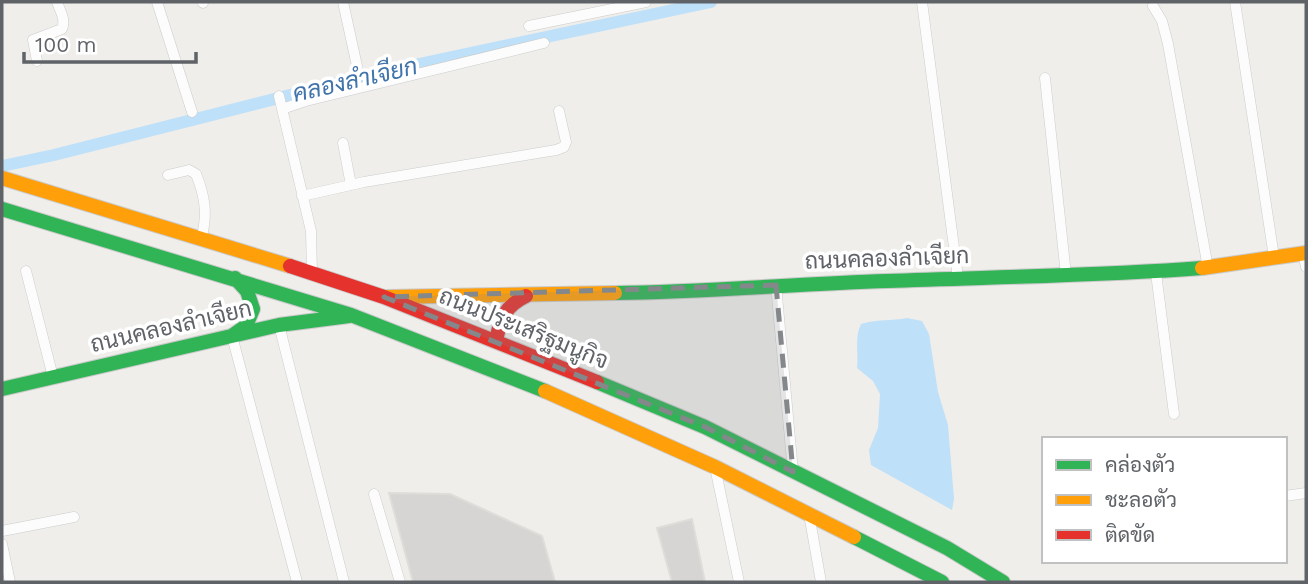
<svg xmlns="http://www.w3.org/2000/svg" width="1308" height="584" font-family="'Work Sans',Sarabun,sans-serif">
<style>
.water{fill:#bfe0f9}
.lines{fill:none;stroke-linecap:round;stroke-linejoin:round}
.canal{stroke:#bfe0f9;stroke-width:12}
.building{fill:#d6d5d3;stroke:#deddd9;stroke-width:2}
.street-casing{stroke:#cbcccc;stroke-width:11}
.fast-casing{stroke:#cacacb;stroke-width:16}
.slow-casing{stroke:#cacacb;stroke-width:16}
.jam-casing{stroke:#cacacb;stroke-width:16}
.street{stroke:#fdfcfc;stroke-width:10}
.fast{stroke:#30b455;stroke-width:14}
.slow{stroke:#ff9f0a;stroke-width:14}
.jam{stroke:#e5322d;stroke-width:14}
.marked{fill:#84888a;fill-opacity:0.2;stroke:#84888a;stroke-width:5;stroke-dasharray:14 9;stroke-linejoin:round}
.labels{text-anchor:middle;stroke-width:7;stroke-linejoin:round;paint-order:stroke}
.street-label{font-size:23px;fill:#5f6368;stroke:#fff}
.water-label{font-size:24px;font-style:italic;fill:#4174aa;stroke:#fff}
</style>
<rect width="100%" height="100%" fill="#efeeea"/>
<path class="water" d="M907 318 922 321 929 334 938 392 948 425 954 499 952 510 871 465 869 450 878 428 880 394 873 381 857 368C859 353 854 338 861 324 876 319 892 321 907 318Z"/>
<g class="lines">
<path class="canal" d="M2 166 54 155 377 73 711 2"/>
</g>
<path class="building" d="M389 493 450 494 542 536 555 582H413Z
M692 519 705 582H672L657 528Z"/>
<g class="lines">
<defs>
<path id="street" d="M157 2 192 112
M202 2 203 3
M343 2 357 66
M922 2 958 278
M1235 2 1274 257
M1153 6 1162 21 1168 44 1208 268
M529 26 646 2
M37 61 33 40 62 29C66 19 60 11 57 2
M1045 78 1066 275
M279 96 311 231 312 273
M282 109 306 101 544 43
M343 143 351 185
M168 175 189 170 196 174C205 196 208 215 201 239
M302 196 364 182 556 150 564 147 566 142 559 111
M1303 253 1306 267
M26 271 53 377
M1156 273 1174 414
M776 285 793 472
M279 325 344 582
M232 336 297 582
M715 467 739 582
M374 494 400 582
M1285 496 1306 493
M809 514 821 582
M2 531 74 517
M2 544 10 582"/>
<path id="fast" d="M2 209 351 315 545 391
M615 293C705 292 796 284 887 281 992 277 1097 276 1202 268
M233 335 246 326 253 309 247 291 235 278
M597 382 705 427 947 548 1003 582
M2 389 279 325 349 316
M854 537 942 582"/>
<path id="slow" d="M2 178 290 266
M1202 268 1306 253
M386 297 615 293
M545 391 715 467 854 537"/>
<path id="jam" d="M290 266 384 297 597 382
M496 340C501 318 505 306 526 296"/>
</defs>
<use href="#street" class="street-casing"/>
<use href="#fast" class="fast-casing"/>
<use href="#slow" class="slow-casing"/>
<use href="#jam" class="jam-casing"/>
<use href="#street" class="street"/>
<use href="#fast" class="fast"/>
<use href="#slow" class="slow"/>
<use href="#jam" class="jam"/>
</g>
<path class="marked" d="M776 285 793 472 705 427 384 297Z"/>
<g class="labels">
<g class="street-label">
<text transform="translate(887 258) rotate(-2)" y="8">ถนนคลองลำเจียก</text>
<text transform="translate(171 326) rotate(-13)" y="8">ถนนคลองลำเจียก</text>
<text transform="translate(524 328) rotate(22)" y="8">ถนนประเสริฐมนูกิจ</text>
</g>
<g class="water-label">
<text transform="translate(355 80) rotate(-13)" y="8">คลองลำเจียก</text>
</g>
</g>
<rect width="1308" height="584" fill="none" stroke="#5f6368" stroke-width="7"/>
<rect x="1042" y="437" width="245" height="126" fill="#ffffff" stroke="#bfc1c3" stroke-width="2"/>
<rect x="1056" y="460" width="35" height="10" fill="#30b455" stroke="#bfc1c3" stroke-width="2"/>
<text x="1105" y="472" font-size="21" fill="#5f6368">คล่องตัว</text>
<rect x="1056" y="495" width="35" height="10" fill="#ff9f0a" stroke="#bfc1c3" stroke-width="2"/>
<text x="1105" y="507" font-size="21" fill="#5f6368">ชะลอตัว</text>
<rect x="1056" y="530" width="35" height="10" fill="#e5322d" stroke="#bfc1c3" stroke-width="2"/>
<text x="1105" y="542" font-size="21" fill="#5f6368">ติดขัด</text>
<path d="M24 52v10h172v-10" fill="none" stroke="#5f6368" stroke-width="3.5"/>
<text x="35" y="52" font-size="21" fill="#5f6368" stroke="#ffffff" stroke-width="5" paint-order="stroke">100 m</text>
</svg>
